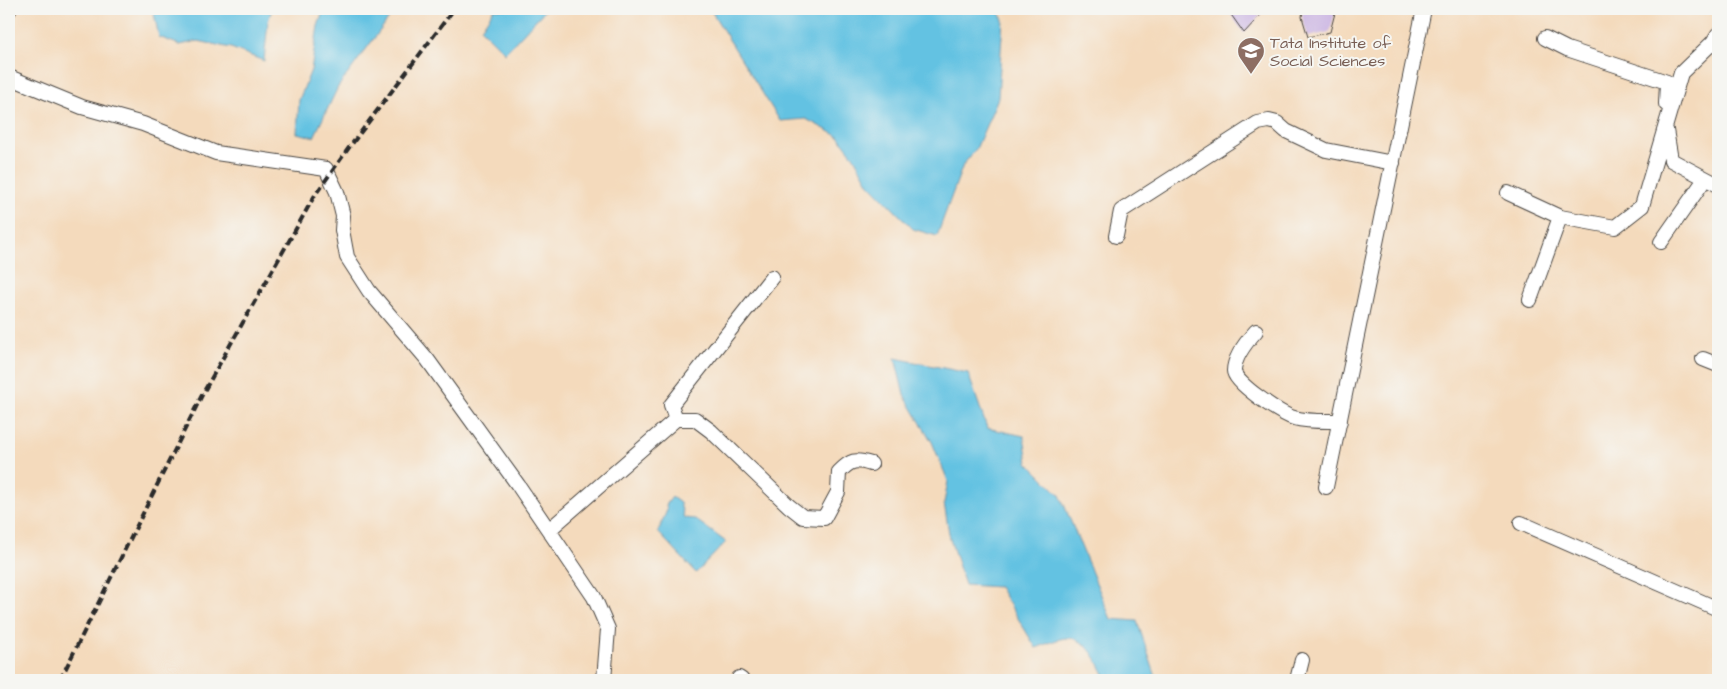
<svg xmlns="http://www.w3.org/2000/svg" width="1727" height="689" font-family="'Architects Daughter',sans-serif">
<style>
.water{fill:#64c2e2;stroke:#487686}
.building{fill:#c4aae0}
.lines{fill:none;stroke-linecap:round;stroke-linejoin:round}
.minor-casing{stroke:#494541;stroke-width:16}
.minor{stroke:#fff;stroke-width:14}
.rail{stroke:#2b2b2b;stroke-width:4;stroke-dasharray:8 4;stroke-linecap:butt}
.labels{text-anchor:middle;stroke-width:4;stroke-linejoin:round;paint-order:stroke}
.education-label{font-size:16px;fill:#785e54;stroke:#f6f6f2;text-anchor:start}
</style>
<rect width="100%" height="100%" fill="#f6f6f2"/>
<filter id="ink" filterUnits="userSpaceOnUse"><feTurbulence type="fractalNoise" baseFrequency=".02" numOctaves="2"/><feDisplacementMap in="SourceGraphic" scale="10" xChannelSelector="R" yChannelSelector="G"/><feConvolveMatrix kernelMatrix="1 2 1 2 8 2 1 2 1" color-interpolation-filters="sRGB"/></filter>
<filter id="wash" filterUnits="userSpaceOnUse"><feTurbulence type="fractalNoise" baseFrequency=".0096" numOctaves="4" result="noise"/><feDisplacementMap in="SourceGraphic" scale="20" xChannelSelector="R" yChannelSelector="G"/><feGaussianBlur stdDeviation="1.12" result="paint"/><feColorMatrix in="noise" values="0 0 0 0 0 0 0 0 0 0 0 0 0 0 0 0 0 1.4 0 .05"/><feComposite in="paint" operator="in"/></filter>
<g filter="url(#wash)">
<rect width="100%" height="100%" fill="#f4dabc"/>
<path class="water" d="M153 9H272L268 22 264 61 231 48 198 41 180 45 159 37Z
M324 9H396L338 87 314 137 297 133 299 100 311 70 318 26Z
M494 9H546L505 53 481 29Z
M710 9H996L1003 19 998 98 976 149 963 165 937 236 913 229 869 184 852 154 838 136 806 119 780 121Z
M895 358 968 373 987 428 1024 436 1028 463 1060 495 1111 619 1137 621 1157 680H1107C1099 665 1088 636 1066 638 1056 639 1045 645 1036 648L999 587 965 585 950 539 944 503 948 481 932 442 904 395Z
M672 497 680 503 684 518 695 519 726 542 696 573 658 532 667 510 666 505Z"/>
<g id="blocks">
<path class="building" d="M1227 9H1266L1244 33Z
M1303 9H1336L1330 32 1308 37 1302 17Z"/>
</g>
</g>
<g filter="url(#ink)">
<use href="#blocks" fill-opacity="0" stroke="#494541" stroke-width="1"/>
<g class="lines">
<defs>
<path id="minor" d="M9 10 10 9
M1545 38 1567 49 1667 82 1666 104
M9 77 82 107 143 124 216 153 326 169 337 192 343 216 342 230 347 257 369 291 427 359 518 485 594 597 608 629 604 680
M1666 130 1671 160 1718 185
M1508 193 1560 217 1615 227 1642 206 1681 73 1713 42 1718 34
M1116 236 1121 211 1258 123 1269 121 1277 123 1286 131 1326 150 1393 163
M1661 242 1705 179
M1530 300 1560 217
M1256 331C1247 341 1234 357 1234 371 1234 383 1281 414 1294 418 1309 422 1324 421 1340 421
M1703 359 1718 365
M676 419 671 405 772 277
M1326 487 1424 9
M1521 523 1718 609
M549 530 676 419H695L711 431 789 506 803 517 824 518 838 492 839 472C851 460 855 459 871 464
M739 678 742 680
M1297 680 1302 660"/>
</defs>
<use href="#minor" class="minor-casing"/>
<use href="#minor" class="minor"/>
<path class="rail" d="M60 680 203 393 315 195 348 149 454 9"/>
</g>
</g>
<defs>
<symbol id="university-pin" viewBox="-11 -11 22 30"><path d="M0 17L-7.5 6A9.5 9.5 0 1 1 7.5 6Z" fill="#8d6e63" stroke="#f6f6f2"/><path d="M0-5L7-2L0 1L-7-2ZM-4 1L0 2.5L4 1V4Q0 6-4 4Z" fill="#fff"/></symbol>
</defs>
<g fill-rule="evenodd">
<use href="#university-pin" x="1235" y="35" width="32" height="43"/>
</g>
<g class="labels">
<g class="education-label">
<text x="1270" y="48">Tata Institute of<tspan x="1270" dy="18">Social Sciences</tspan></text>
</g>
</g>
<rect width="1727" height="689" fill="none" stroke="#f6f6f2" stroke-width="30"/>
</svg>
